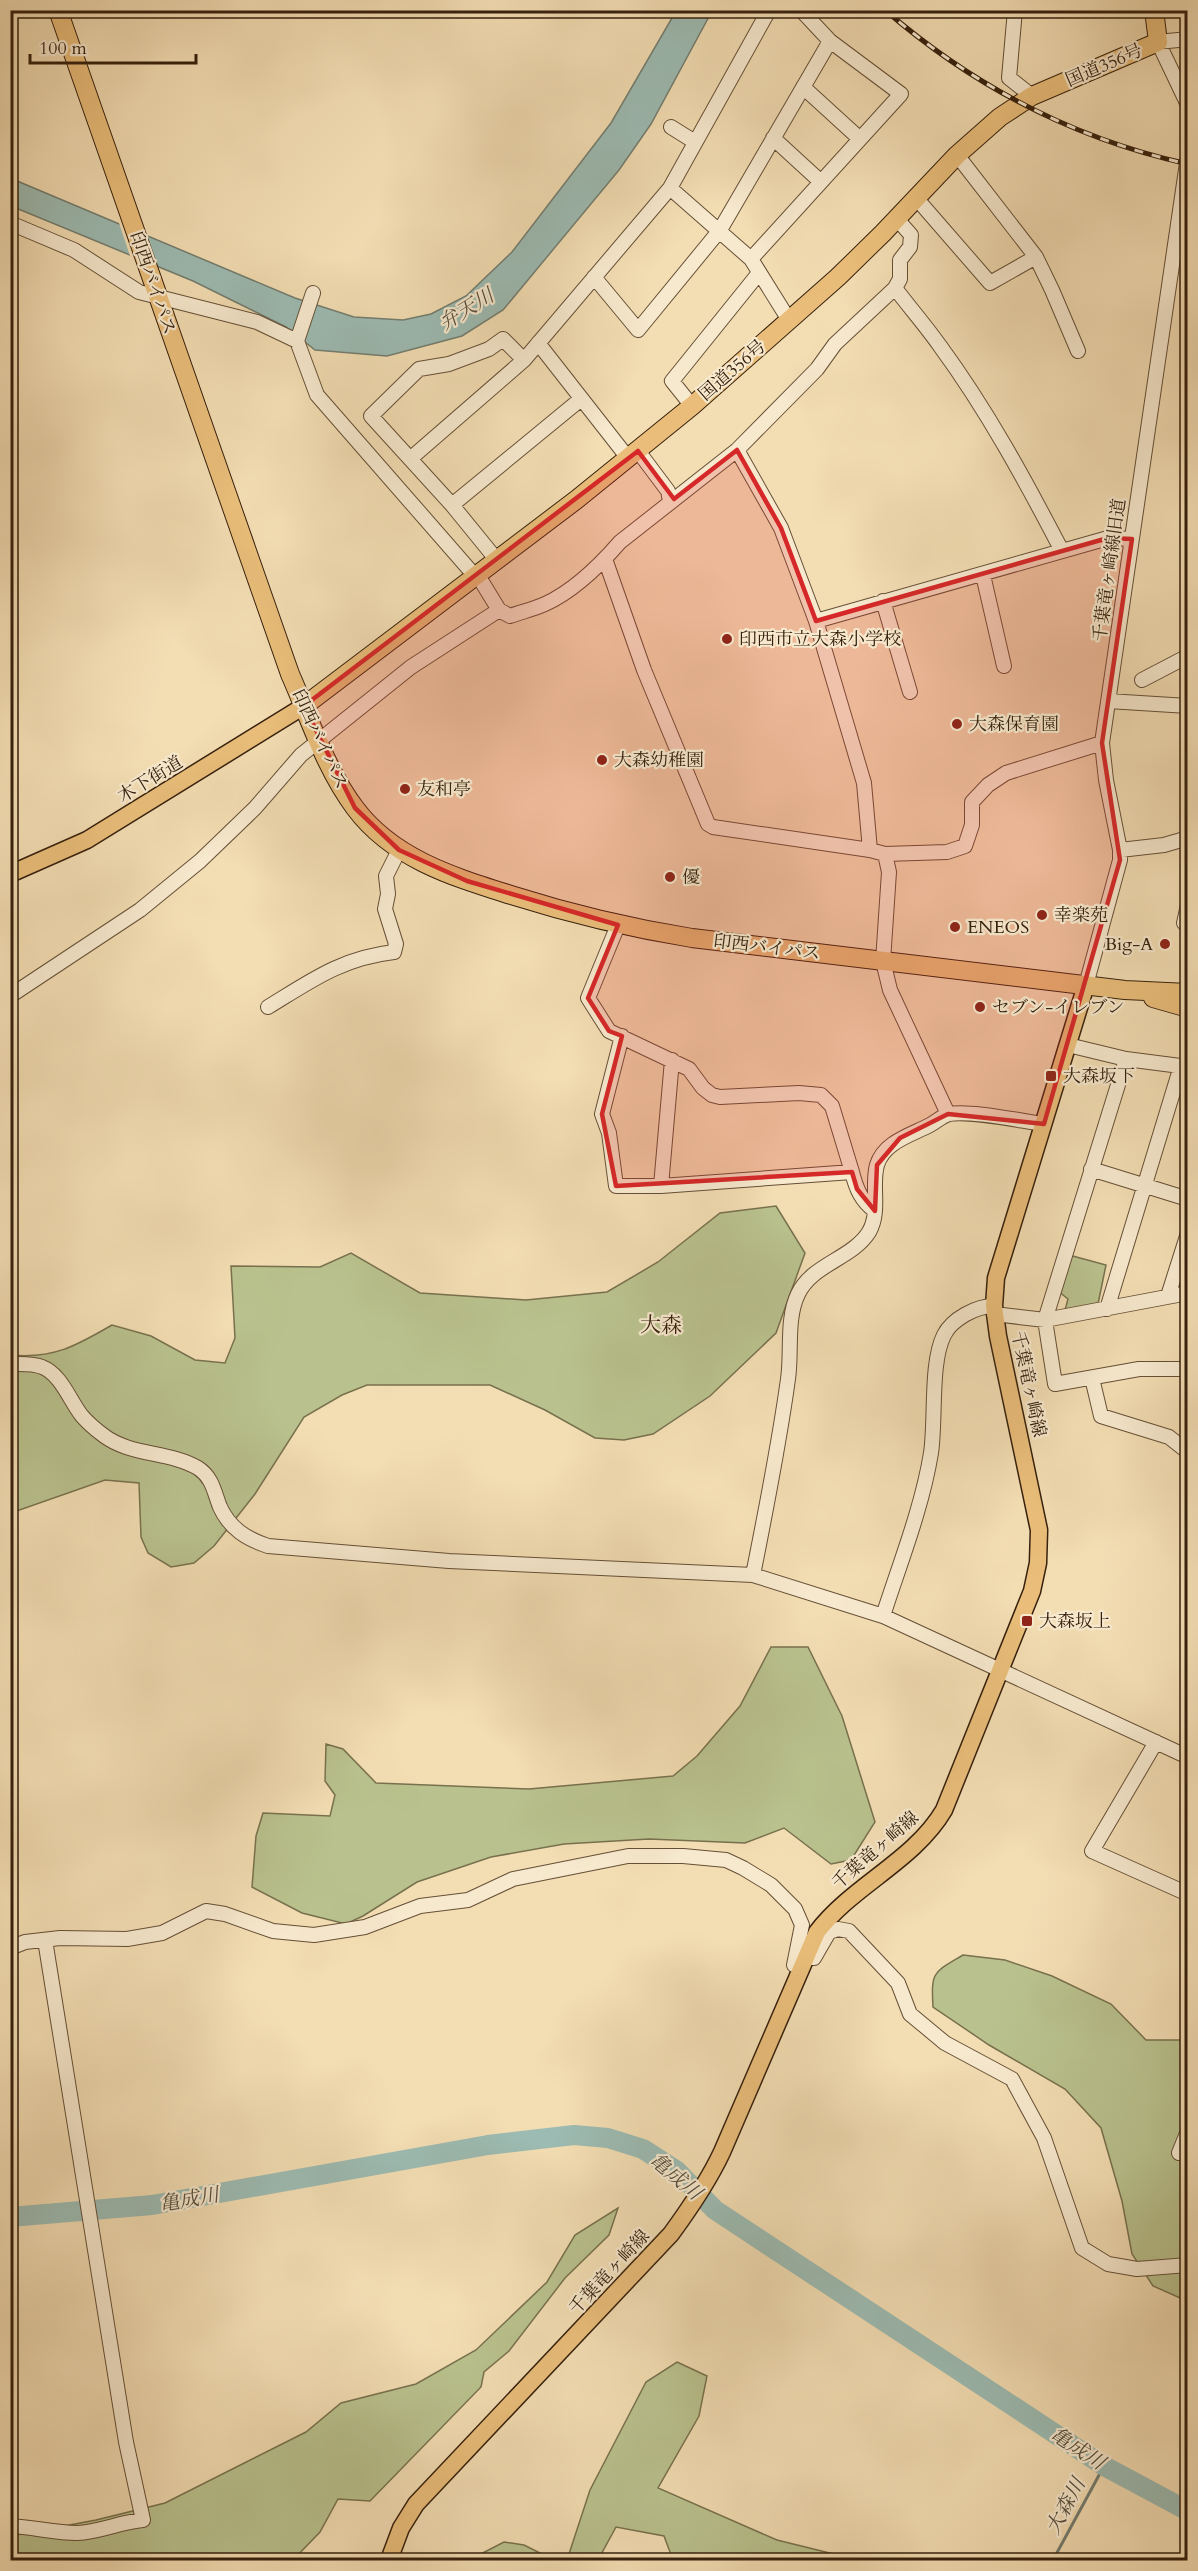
<svg xmlns="http://www.w3.org/2000/svg" width="1198" height="2571" font-family="Cardo,'Noto Serif JP',serif">
<style>
.green{fill:#b9c28e;stroke:#78714e;stroke-width:1.5}
.water{fill:#9cbbb2;stroke:#737d70;stroke-width:1.5}
.pier{fill:#f3ddb3}
.lines{fill:none;stroke-linecap:round;stroke-linejoin:round}
.stream{stroke:#737d70;stroke-width:3}
.river{stroke:#9cbbb2;stroke-width:20}
.minor-casing{stroke:#654f36;stroke-width:16}
.major-casing{stroke:#36200d;stroke-width:19}
.highway-casing{stroke:#36200d;stroke-width:20}
.minor{stroke:#f7e9ce;stroke-width:14}
.major{stroke:#eabe7a;stroke-width:16}
.highway{stroke:#eabe7a;stroke-width:18}
.rail-casing{stroke:#36200d;stroke-width:5}
.rail{stroke:#f7e9ce;stroke-width:3;stroke-dasharray:9;stroke-linecap:butt}
.marked{fill:#d62828;fill-opacity:0.2;stroke:#d62828;stroke-width:4.5;stroke-linejoin:round}
.poi-dot{fill:#8f2418;stroke:#f7e9ce;stroke-width:2}
.labels{text-anchor:middle;stroke-width:4.5;stroke-linejoin:round;paint-order:stroke}
.street-label{font-size:18px;fill:#36200d;stroke:#f7e9ce}
.poi-label{font-size:18px;fill:#36200d;stroke:#f7e9ce;text-anchor:start}
.water-label{font-size:20px;font-style:italic;fill:#554e3f;stroke:#f7e9ce}
.quarter-label{font-size:21px;fill:#36200d;stroke:#f7e9ce}
</style>
<rect width="100%" height="100%" fill="#f3ddb3"/>
<filter id="stains"><feTurbulence type="fractalNoise" baseFrequency=".00333" numOctaves="4"/><feColorMatrix values="0 0 0 0 .2 0 0 0 0 .09 0 0 0 0 .02 0 0 0 .5 -.17"/></filter>
<radialGradient id="worn" r=".72"><stop offset=".6" stop-color="#630" stop-opacity="0"/><stop offset="1" stop-color="#630" stop-opacity=".3"/></radialGradient>
<path class="green" d="M776 1206 805 1253 776 1333 710 1396 653 1434 624 1440 595 1438 545 1410 490 1385H367L342 1395 304 1417 255 1494 214 1546 194 1563 171 1567 148 1553 141 1537 139 1483 105 1480 11 1513V1355C53 1359 76 1346 112 1325L151 1336 195 1360 225 1363 235 1338 231 1266 320 1267 351 1253 420 1293 526 1300 607 1292 658 1262 720 1213Z
M1069 1255 1106 1265 1098 1304 1065 1310 1068 1299 1058 1291Z
M771 1647H808L842 1716 875 1822 851 1860 831 1864 784 1828 745 1843 649 1839 564 1844 491 1857 417 1882 363 1916 346 1924 302 1913 252 1887 256 1836 263 1813 330 1816 335 1795 325 1781 326 1744 343 1749 376 1783 529 1789 673 1776 697 1756 740 1706Z
M963 1955 1005 1960 1052 1976 1111 2004 1146 2040H1187L1188 2182 1184 2192 1188 2196 1187 2301 1153 2286 1132 2254 1122 2201 1101 2128 1065 2089 989 2045 933 2007C931 1971 933 1973 963 1955Z
M618 2208 609 2235 565 2278 509 2351 484 2372 481 2387 370 2501 338 2499 320 2532 293 2560H11V2536L96 2520 165 2503 306 2432 341 2403 416 2384 476 2350 547 2282 575 2235Z
M677 2362 707 2376 699 2416 658 2488 777 2540 858 2560H673L664 2536 616 2527 598 2560H567L590 2490 646 2382Z
M504 2542 524 2545 554 2560H469Z"/>
<path class="water" d="M676 11H712L651 124 619 170 503 310 462 336 387 356 315 350 286 327 193 281 11 206 10 178 295 298 354 317 403 320 431 314 466 296 512 252 611 123Z"/>
<path class="pier" d="M118 220 141 230 154 268 131 259Z"/>
<g class="lines">
<path class="stream" d="M1053 2560 1104 2466"/>
<path class="river" d="M10 2217 152 2205 488 2145 574 2135 608 2138 643 2149 677 2171 715 2210 1104 2466 1188 2511"/>
<defs>
<path id="minor" d="M1015 10 1009 78 1032 96
M1188 39 1158 42 1188 105
M803 87 860 139
M671 127 695 142
M773 138 821 182
M957 155 1036 257 1052 290 1078 351
M670 188 751 259 789 320
M917 199 990 283 1036 257
M10 223 74 250 139 292 257 322 297 341 317 395 475 576
M751 259 901 94 830 41 801 10
M594 277 638 330 720 230 830 41
M895 288C910 308 926 326 940 346 987 410 1025 480 1062 551
M297 341 313 293
M538 343 628 458
M692 406 672 381 759 273
M737 450 781 528 816 621 864 783 870 850 885 854 889 872 883 961 890 990 948 1114
M638 451 668 491 670 501
M410 459 524 360 670 188 769 10
M452 505 581 399
M496 559 452 505 371 416 419 369 449 364 489 349 503 339 524 360
M605 559 644 670 708 824 713 827 870 850
M477 574 499 610
M983 575 1004 666
M883 601 910 692
M816 621 1108 538 1132 539
M1142 680 1188 656
M1108 701 1188 706
M1120 850 1164 845 1188 838
M885 854 947 852 965 846 972 825V802L988 785 1006 773 1102 743
M1188 905 1184 923H1188
M618 925 588 998 609 1031 689 1069 703 1088 712 1095 720 1097 799 1093 821 1095 832 1106 852 1172
M1086 985 1120 860V850L1106 780 1102 743 1188 156
M10 996 140 910 200 861 255 808 301 755 411 667 499 610 510 616C521 612 534 609 545 604 574 591 600 565 620 542L737 450 817 369 835 344 895 288 900 279V260L910 247 911 235 897 219
M268 1007C312 980 342 958 394 952L396 944 385 909 388 894 386 876 399 850
M622 1036 602 1114 609 1133 616 1186H661L852 1172C856 1188 861 1201 875 1211
M1068 1045 1126 1059 1188 1067
M1126 1059 1045 1320 1055 1384 1139 1369H1188
M1091 1169 1188 1199
M661 1186 672 1060
M1168 1296 1188 1233
M1107 1309 1181 1066
M994 1314 1045 1320 1188 1293
M10 1364C21 1364 33 1363 42 1367 61 1374 70 1401 82 1416 88 1423 95 1429 103 1435 130 1456 169 1451 198 1468 213 1478 214 1492 220 1507 230 1529 247 1539 268 1546L449 1561 753 1575 883 1616 1188 1757
M1092 1378 1101 1416 1169 1437 1188 1452
M753 1575C766 1510 779 1445 788 1379 792 1352 786 1319 798 1294 812 1264 852 1259 869 1232 881 1211 871 1186 877 1165 884 1142 911 1135 930 1125 936 1122 942 1116 949 1114 970 1110 1021 1121 1044 1124
M883 1616C900 1563 922 1508 931 1453 936 1419 930 1363 944 1335 952 1319 976 1306 994 1306
M1156 1742 1092 1851 1188 1894
M10 1948 25 1942 60 1938 127 1939 162 1933 206 1911 225 1914 273 1931 314 1935 365 1927 420 1906 468 1900 513 1879 628 1856H683L726 1860 743 1868 771 1885 795 1909 802 1925 794 1965 805 1958H814L829 1932 838 1929 849 1931 898 1983 910 2014 945 2043 1012 2079 1044 2138 1082 2248 1108 2264 1137 2269 1188 2265
M1179 2153 1188 2131
M10 2526C33 2527 55 2533 77 2533 100 2532 120 2522 143 2520L126 2442 45 1940"/>
<path id="major" d="M10 874 87 840 304 706
M389 2560 401 2528 416 2504 671 2234C690 2208 708 2182 722 2152L817 1932C853 1885 914 1861 944 1810L1032 1591 1038 1563 1039 1530 998 1336 994 1306 996 1278 1086 985"/>
<path id="highway" d="M58 10 290 674C310 719 325 768 355 808 393 859 454 877 511 895 571 914 630 928 692 938L1125 990 1188 993
M304 706 576 500 692 406 838 277 883 233 957 155 1000 117 1032 96 1158 42 1154 10
M1153 998 1188 1008"/>
</defs>
<use href="#minor" class="minor-casing"/>
<use href="#major" class="major-casing"/>
<use href="#highway" class="highway-casing"/>
<use href="#minor" class="minor"/>
<use href="#major" class="major"/>
<use href="#highway" class="highway"/>
<defs>
<path id="rail" d="M885 10C973 86 1075 139 1188 164"/>
</defs>
<use href="#rail" class="rail-casing"/>
<use href="#rail" class="rail"/>
</g>
<path class="marked" d="M737 450 781 528 816 621 1108 538 1132 539 1102 743 1120 860 1044 1124 948 1114 900 1138 877 1165 875 1211 857 1189 852 1172 616 1186 602 1114 622 1036 609 1031 588 998 618 925 467 881 399 850 355 808 304 706 638 451 674 499Z"/>
<g class="poi-dot">
<circle cx="727" cy="639" r="6"/>
<circle cx="957" cy="724" r="6"/>
<circle cx="602" cy="760" r="6"/>
<circle cx="405" cy="789" r="6"/>
<circle cx="670" cy="877" r="6"/>
<circle cx="1042" cy="915" r="6"/>
<circle cx="955" cy="927" r="6"/>
<circle cx="1165" cy="944" r="6"/>
<circle cx="980" cy="1007" r="6"/>
<rect x="1045" y="1070" width="12" height="12" rx="3"/>
<rect x="1021" y="1615" width="12" height="12" rx="3"/>
</g>
<g class="labels">
<g class="street-label">
<text transform="translate(1104 65) rotate(-23)" y="6">国道356号</text>
<text transform="translate(153 283) rotate(71)" y="6">印西バイパス</text>
<text transform="translate(732 370) rotate(-41)" y="6">国道356号</text>
<text transform="translate(1109 570) rotate(-82)" y="6">千葉竜ヶ崎線旧道</text>
<text transform="translate(320 739) rotate(65)" y="6">印西バイパス</text>
<text transform="translate(150 779) rotate(-31)" y="6">木下街道</text>
<text transform="translate(767 947) rotate(7)" y="6">印西バイパス</text>
<text transform="translate(1029 1384) rotate(78)" y="6">千葉竜ヶ崎線</text>
<text transform="translate(875 1850) rotate(-41)" y="6">千葉竜ヶ崎線</text>
<text transform="translate(609 2272) rotate(-47)" y="6">千葉竜ヶ崎線</text>
</g>
<g class="poi-label">
<text x="739" y="645">印西市立大森小学校</text>
<text x="969" y="730">大森保育園</text>
<text x="614" y="766">大森幼稚園</text>
<text x="417" y="795">友和亭</text>
<text x="682" y="883">優</text>
<text x="1054" y="921">幸楽苑</text>
<text x="967" y="933">ENEOS</text>
<text x="1153" y="950" text-anchor="end">Big-A</text>
<text x="992" y="1013">セブン-イレブン</text>
<text x="1063" y="1082">大森坂下</text>
<text x="1039" y="1627">大森坂上</text>
</g>
<g class="water-label">
<text transform="translate(466 309) rotate(-32)" y="7">弁天川</text>
<text transform="translate(676 2176) rotate(40)" y="7">亀成川</text>
<text transform="translate(189 2199) rotate(-10)" y="7">亀成川</text>
<text transform="translate(1078 2448) rotate(33)" y="7">亀成川</text>
<text transform="translate(1065 2506) rotate(-62)" y="7">大森川</text>
</g>
<g class="quarter-label">
<text x="661" y="1332">大森</text>
</g>
</g>
<rect width="1198" height="2571" fill="none" stroke="#f3ddb3" stroke-width="36"/>
<rect x="12" y="12" width="1174" height="2547" fill="none" stroke="#36200d" stroke-width="3"/>
<rect x="18" y="18" width="1162" height="2535" fill="none" stroke="#36200d" stroke-width="1.5"/>
<path d="M30 54v9h166v-9" fill="none" stroke="#36200d" stroke-width="3"/>
<text x="39" y="54" font-size="18" fill="#36200d" stroke="#f7e9ce" stroke-width="4.5" paint-order="stroke">100 m</text>
<rect width="100%" height="100%" filter="url(#stains)"/>
<rect width="100%" height="100%" fill="url(#worn)"/>
</svg>
